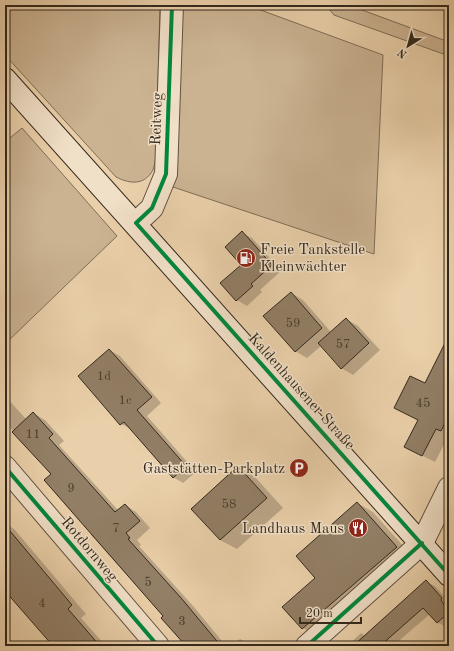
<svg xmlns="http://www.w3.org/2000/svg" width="454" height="651" font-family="'Old Standard TT',serif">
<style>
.green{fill:#cbb392;stroke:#7f6e57}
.shadow{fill:#0003}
.building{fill:#927f66;stroke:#33281c}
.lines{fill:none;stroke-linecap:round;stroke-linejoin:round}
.street-casing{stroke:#615240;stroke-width:24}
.secondary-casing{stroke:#33281c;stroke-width:24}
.street{stroke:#f1e0c8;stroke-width:22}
.secondary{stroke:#f1e0c8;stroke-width:22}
.cycleway-casing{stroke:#f1e0c8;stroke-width:6}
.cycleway{stroke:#00873e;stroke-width:4}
.labels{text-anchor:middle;stroke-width:3;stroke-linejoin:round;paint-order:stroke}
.number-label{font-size:13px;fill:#4b3e2e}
.street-label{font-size:15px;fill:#33281c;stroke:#f1e0c8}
.poi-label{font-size:15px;fill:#33281c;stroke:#f1e0c8;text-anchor:end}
</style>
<rect width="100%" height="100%" fill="#ead0aa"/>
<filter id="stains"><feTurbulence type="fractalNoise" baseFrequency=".005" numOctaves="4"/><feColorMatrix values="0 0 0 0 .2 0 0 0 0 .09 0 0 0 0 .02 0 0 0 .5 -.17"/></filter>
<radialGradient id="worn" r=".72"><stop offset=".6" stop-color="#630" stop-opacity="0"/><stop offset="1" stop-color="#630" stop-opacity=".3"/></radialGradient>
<path class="green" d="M5 5H160L156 158C155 162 154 170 151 173 142 186 128 183 116 177L5 55Z
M177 5H247L383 55 374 254 170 186Z
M329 5H364L362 10 449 42V56L334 15 329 9Z
M22 128 117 236 5 344V142Z"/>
<path class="shadow" d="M242 233 252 238 281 271 260 290 262 292 247 306 237 300 222 283 242 265Z
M291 293 303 300 331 332 346 319 358 326 380 350 353 375 341 368 321 346 307 358 295 351Z
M449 339V435L435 462 417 453 419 420 425 385Z
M109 350 120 356 161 403 147 416 196 472 183 483 173 477 132 429 121 424Z
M5 384 9 389 5 393Z
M5 396 27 420 33 413 45 420 64 441 59 445 119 511 125 505 136 512 150 528 137 540 141 545 139 546 194 607 226 646H187L164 616 91 535 93 533 52 474 5 422Z
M238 467 255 477 283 508 237 549 220 540Z
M357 503 373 512 412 556 318 637 303 628 317 578Z
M5 522 15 530 86 614 81 618 106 646H55L5 589Z
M426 582 435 586 449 602V624L446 627 437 622 430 614 393 646H347L361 633 365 636Z
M240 639 251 645 252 646H231Z"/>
<path class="building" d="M242 231 272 265 251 284 253 286 236 301 220 283 241 265 225 247Z
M291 292 322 328 295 352 263 316Z
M346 318 369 343 341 369 318 343Z
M449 335V415L441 431 436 429 422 456 404 447 418 420 394 408 410 376 425 383Z
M109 349 152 397 137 410 186 466 173 478 124 422 120 425 78 376Z
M33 412 53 434 49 438 115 512 125 504 140 521 126 533 130 538 128 539 182 599 221 646H186L161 618 163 616 44 480 51 474 12 432Z
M238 466 267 498 220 540 191 509Z
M357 502 397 547 302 629 282 607 315 578 296 556Z
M5 525 72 605 68 609 100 646H53L5 591Z
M426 580 442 598 441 600 449 612 437 623 423 608 380 646H353Z"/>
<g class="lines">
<defs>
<path id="street" d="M136 223 152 208 166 174 172 5
M5 467 158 646
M307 646 422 543 449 488"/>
<path id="secondary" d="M5 79 449 575"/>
</defs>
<use href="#street" class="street-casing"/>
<use href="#secondary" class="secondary-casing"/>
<use href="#street" class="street"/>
<use href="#secondary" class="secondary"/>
<defs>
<path id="cycleway" d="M172 5 166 174 152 208 136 223 449 575
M5 467 158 646
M307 646 422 543"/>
</defs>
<use href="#cycleway" class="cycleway-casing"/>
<use href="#cycleway" class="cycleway"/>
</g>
<defs>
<symbol id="fuel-disc" viewBox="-11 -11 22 22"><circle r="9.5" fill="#8f2418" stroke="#f1e0c8"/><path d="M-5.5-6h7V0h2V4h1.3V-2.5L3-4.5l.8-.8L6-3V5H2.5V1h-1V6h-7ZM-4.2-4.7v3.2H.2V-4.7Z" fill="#fff"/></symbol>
<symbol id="parking-disc" viewBox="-11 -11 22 22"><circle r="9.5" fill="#8f2418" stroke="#f1e0c8"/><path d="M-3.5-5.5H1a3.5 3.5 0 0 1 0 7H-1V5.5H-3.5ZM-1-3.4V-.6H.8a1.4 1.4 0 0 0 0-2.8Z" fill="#fff"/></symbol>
<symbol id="restaurant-disc" viewBox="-11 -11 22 22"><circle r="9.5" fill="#8f2418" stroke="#f1e0c8"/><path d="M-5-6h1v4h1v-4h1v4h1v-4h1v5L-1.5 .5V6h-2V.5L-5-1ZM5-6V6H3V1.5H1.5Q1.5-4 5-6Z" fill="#fff"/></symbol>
</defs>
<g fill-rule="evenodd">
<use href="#fuel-disc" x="235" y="247" width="22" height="22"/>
<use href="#parking-disc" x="288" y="457" width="22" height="22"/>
<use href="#restaurant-disc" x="347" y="517" width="22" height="22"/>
</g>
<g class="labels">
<g class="number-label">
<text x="293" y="327">59</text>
<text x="343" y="348">57</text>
<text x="104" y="380">1d</text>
<text x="125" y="404">1c</text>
<text x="423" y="407">45</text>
<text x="33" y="438">11</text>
<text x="71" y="492">9</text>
<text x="229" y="508">58</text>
<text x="116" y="532">7</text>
<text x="148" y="586">5</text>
<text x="42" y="607">4</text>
<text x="182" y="625">3</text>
</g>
<g class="street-label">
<text transform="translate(156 119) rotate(-88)" y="5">Reitweg</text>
<text transform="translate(302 391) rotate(48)" y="5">Kaldenhausener Straße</text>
<text transform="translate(90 549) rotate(50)" y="5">Rotdornweg</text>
</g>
<g class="poi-label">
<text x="260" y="254" text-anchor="start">Freie Tankstelle<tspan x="260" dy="17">Kleinwächter</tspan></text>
<text x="285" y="473">Gaststätten-Parkplatz</text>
<text x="344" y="533">Landhaus Maus</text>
</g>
</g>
<rect width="454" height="651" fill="none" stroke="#ead0aa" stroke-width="20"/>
<rect x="6" y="6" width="442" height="639" fill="none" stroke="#33281c" stroke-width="2"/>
<rect x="10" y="10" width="434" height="631" fill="none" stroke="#33281c"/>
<g transform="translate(408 46) rotate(217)" stroke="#f1e0c8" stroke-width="3" paint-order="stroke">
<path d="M0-3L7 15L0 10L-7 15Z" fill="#33281c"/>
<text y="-6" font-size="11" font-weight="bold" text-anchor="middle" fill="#33281c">N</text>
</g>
<path d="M300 617v6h61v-6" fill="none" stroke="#33281c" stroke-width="2"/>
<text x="306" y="617" font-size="12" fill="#33281c" stroke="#f1e0c8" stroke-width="3" paint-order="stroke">20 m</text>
<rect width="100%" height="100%" filter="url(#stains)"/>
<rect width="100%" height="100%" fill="url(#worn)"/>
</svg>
